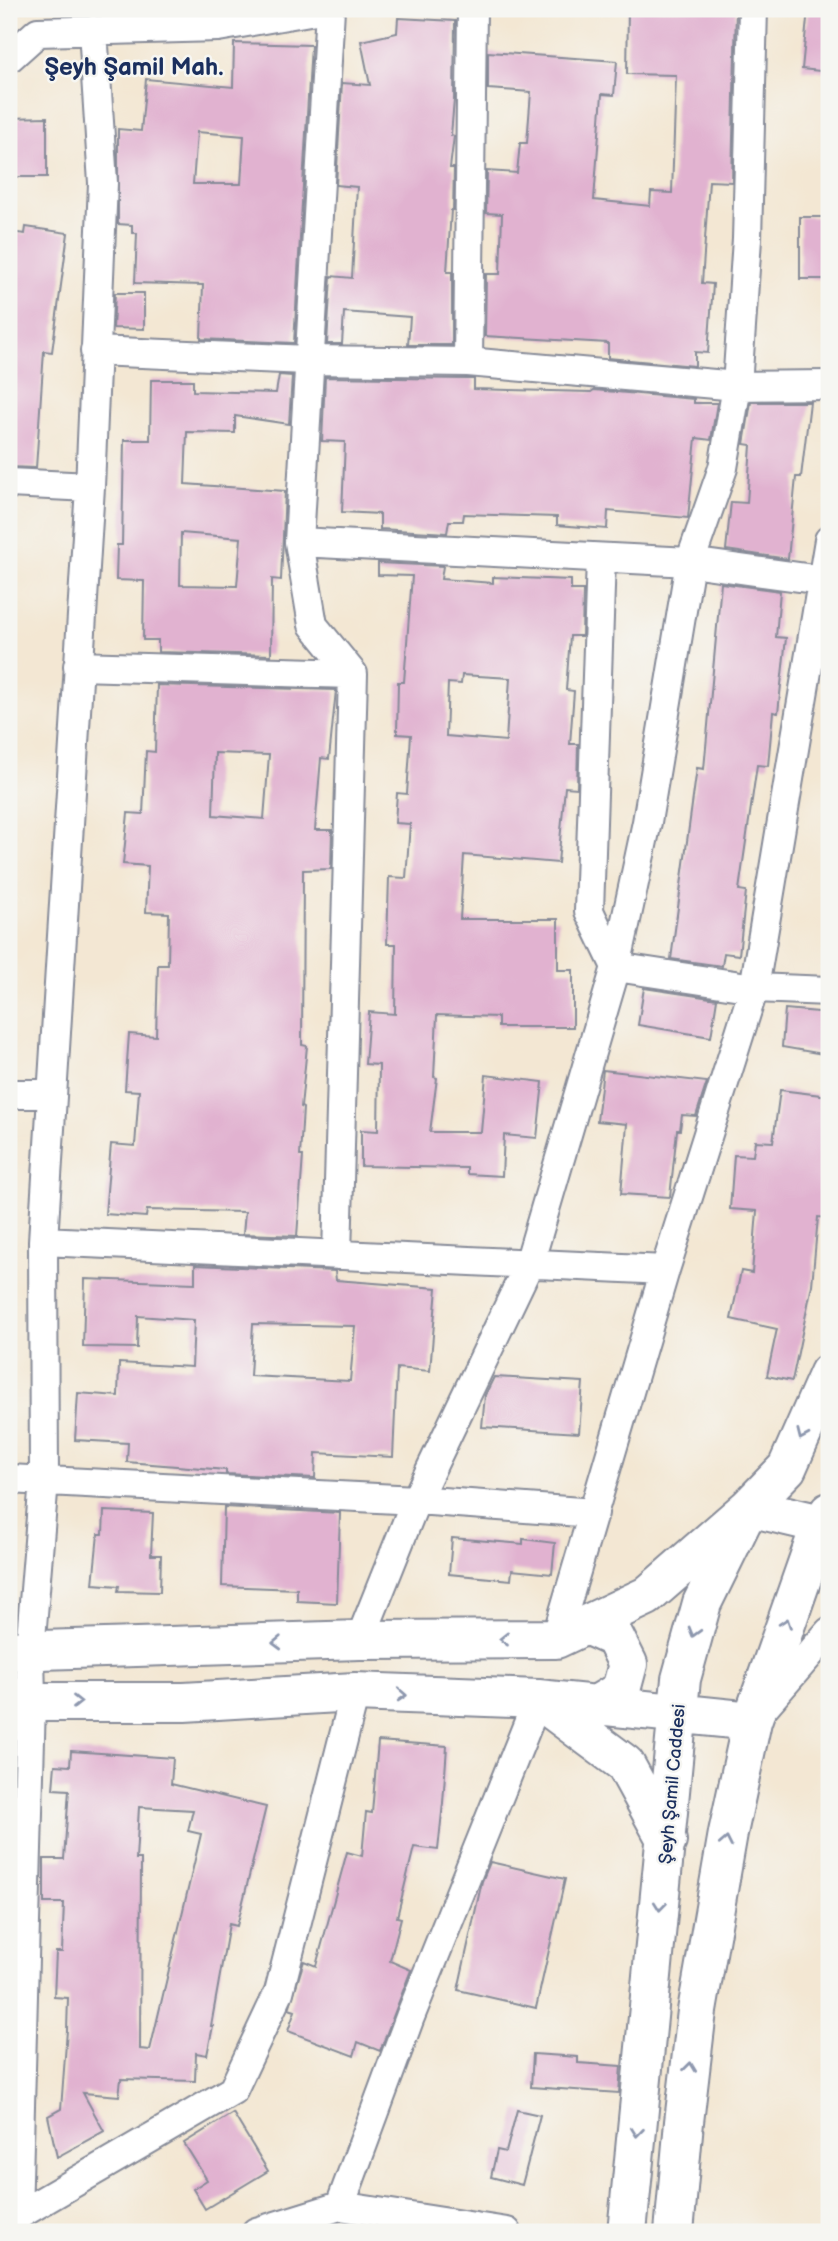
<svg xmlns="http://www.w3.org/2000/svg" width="838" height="2241" font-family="'Balsamiq Sans',sans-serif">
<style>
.building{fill:#e1b2d0;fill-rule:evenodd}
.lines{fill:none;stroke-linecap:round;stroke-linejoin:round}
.street-casing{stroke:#878b98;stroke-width:32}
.secondary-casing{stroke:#878b98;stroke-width:42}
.street{stroke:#fff;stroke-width:28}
.secondary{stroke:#fff;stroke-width:38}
.oneway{stroke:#8d97ae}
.labels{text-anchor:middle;stroke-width:5;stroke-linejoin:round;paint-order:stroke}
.street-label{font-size:18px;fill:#1b2f5e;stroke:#f6f6f2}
.district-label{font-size:24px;font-weight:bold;fill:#1b2f5e;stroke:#f6f6f2}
</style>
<rect width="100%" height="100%" fill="#f6f6f2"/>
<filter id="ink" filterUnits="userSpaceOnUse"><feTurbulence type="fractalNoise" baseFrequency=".0143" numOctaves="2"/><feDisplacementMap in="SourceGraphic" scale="14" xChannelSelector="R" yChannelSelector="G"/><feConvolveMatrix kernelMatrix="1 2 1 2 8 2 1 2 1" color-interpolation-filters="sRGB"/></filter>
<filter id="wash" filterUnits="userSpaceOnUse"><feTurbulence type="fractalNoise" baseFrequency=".00686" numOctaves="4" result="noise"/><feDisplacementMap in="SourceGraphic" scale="28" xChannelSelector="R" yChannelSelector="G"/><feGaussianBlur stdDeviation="1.57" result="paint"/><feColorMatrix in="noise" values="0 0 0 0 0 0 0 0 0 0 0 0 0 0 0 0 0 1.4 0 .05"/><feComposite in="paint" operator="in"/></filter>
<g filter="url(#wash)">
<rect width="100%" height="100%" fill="#f3e7d3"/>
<g id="blocks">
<path class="building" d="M628 9H736L732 182 709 181 702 283 713 284 708 353 695 352V366L608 358V343L485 336 486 274H500L502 214 486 213 487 171 517 173 520 143H527L531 92 488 89V52L617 61 614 95 602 94 594 200 650 206 651 192 672 193 676 75 627 74Z
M808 9H829V72L802 69Z
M398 18 455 21 454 100 451 135 454 136 450 168H454L453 210H451L447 272H452V345H408L410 317 344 312 342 344H327L331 276 352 278 357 187 336 185 342 83 370 85 361 41 397 33Z
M234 43 311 45 294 343 201 339 203 285 135 283 137 233H132V225L118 224V129L141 131 146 79 233 87ZM197 132 244 136 241 184H193Z
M47 117V177H9V118Z
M800 217H829V279H800Z
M26 227 68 233 52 352 44 351 36 468 9 467V232L25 234Z
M115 293H144V329L113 328Z
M279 375 292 376 289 424 235 416V433L187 432 185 484 285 491 281 580 272 579 271 655 158 652V640H143L144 581 116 580 117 545H122L124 440H150L151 380H193V391L276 393ZM181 533 241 538 237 586 180 585Z
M325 377 467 379H474V389L591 392 594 390 694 399V403H717L711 440 696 438 688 518 608 511 607 529 557 525V517L464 514 463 521H449L447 533 380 529V514L342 512 345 442 322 441Z
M751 402H810L801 477H796L788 559 726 550 731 502 747 503 751 445 744 444Z
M378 563 443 566 441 579 493 583V577L571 580V590H583L582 636H570L566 690 574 691 570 744H578L577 788 565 787 558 863 464 855 460 919H558V970H573V1027H498V1017L437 1015 434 1077 437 1078 430 1132H481L486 1075 543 1082 537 1138 504 1135 502 1176 467 1174V1168L361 1166V1130L378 1131 379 1065 365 1064 369 1012 395 1014 396 944H387L389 877 406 878 410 824 395 823 397 793 407 794 411 735 397 734 398 682H404L412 576 378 575ZM462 675 510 678 506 741 446 736 448 683 461 684Z
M721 583 780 591 776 637 786 638 778 713 773 712 768 766 757 765 739 890 746 891 739 955 724 953 722 966 671 959 697 768 704 769Z
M157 685 336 690 329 759 321 758 315 830H332L331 869 303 870 302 1045 307 1046 301 1107 303 1108 300 1156H303L297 1236 243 1234 245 1212 147 1210 146 1217 105 1214 111 1144 135 1146 139 1091 125 1090 129 1034 156 1036 158 965H168L169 913 146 912 148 866 123 864 128 813 143 814 146 751 155 752ZM215 753 269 755 264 819 213 815Z
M644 988 717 999 711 1037 638 1025Z
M785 1009 829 1013V1055L782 1047Z
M603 1070 707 1082 696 1116 682 1115 680 1130H677L670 1197 621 1194 627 1124 597 1121Z
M780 1090 829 1096V1218L818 1217 812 1285 792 1381 767 1376 777 1329 731 1319 741 1271 752 1273 757 1211 730 1209 734 1155 753 1156 755 1141 773 1142Z
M195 1265 335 1271 336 1280 437 1288 430 1371 397 1368 393 1457 316 1453 315 1478 226 1474V1470L127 1462 128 1443 75 1440 78 1393 118 1396 119 1363 192 1367 194 1320 138 1316 137 1348 83 1347 85 1279 195 1283ZM253 1324 355 1326 350 1381 250 1376Z
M494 1377 583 1382 579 1433 482 1427 485 1395Z
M224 1507 340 1513 337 1603 297 1601V1589L222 1586Z
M104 1511 153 1513 151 1555H161L160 1592 118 1591 119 1586 93 1584 98 1534H103Z
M452 1538 523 1544V1539L555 1543 552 1574 512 1570 511 1580 449 1574Z
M378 1741 447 1746 443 1803 438 1850 414 1847 397 1917 401 1918 390 1961 411 1970 380 2051 358 2042 354 2056 288 2031 295 2011 289 2009 304 1961 316 1966 347 1852 362 1856 366 1812 372 1813Z
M71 1751 173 1758 171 1784 266 1807 237 1926 229 1924 211 2026H213L207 2055 196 2053 195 2081 121 2079 119 2096 83 2093 104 2131 57 2157 48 2116 61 2109 67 2030 68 1998 54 1997 56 1952H62L64 1903H44V1859H64L69 1790 53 1789 55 1765 70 1766ZM139 1807 193 1810 188 1831 201 1834 150 2050 140 2049 141 1859H136Z
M490 1862 565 1879 536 2008 458 1990 482 1881Z
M533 2054 578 2057V2063L621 2066 619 2093 531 2087Z
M517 2110 540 2115 522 2185 491 2177 497 2150 506 2152Z
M233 2113 268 2171 205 2209 193 2189 207 2180 184 2143Z"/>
</g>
</g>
<g filter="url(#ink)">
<use href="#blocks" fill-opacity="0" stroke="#878b98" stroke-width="2"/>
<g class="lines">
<defs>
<path id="street" d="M330 9 299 542 313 625 353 674 337 1255
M9 58 38 32 218 27 321 9
M95 351 308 360 468 362 737 386 829 385
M468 362 472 9
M9 483 90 487
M299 542 690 562 821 580
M601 558 589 911 616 967 754 988 829 991
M78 666 353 674
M9 1094H51
M43 1241 665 1270
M9 1479 416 1500 594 1513
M556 1639 665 1270 754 988 829 540
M360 1640 416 1500 529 1264 616 967 647 822 690 562 723 468 737 386 747 239 753 9
M763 1708 829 1632
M9 2216H17L233 2090 279 1992 355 1692
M13 2232 17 2216 31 1702 30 1651 44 1480 43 1241 90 487 103 183 93 30
M256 2232 340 2206
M507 2232 340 2206 410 2017 538 1699"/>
<path id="secondary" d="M586 1625 615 1638 628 1664 621 1690 596 1705
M9 1651 360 1640 556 1639 647 1596 749 1507 821 1524
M539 1700 625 1764 667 1841
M9 1702H184L355 1692 538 1699 752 1721
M627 2232 681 1679 702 1603 749 1507 787 1468 829 1373
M674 2232 684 2122 697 2011 728 1833 752 1721 821 1524 829 1512"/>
</defs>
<use href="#street" class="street-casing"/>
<use href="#secondary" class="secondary-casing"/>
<use href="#street" class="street"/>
<use href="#secondary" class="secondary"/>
</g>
<defs><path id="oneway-chevron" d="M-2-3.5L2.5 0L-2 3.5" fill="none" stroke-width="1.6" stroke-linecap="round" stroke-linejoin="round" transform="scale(1.75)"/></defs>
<g class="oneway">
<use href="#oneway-chevron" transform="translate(802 1435) rotate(114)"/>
<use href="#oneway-chevron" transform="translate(786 1623) rotate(-71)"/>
<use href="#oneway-chevron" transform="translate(694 1632) rotate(106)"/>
<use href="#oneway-chevron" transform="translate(504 1639) rotate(180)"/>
<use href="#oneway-chevron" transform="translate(277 1643) rotate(178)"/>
<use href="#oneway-chevron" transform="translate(402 1695) rotate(3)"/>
<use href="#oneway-chevron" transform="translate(77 1702)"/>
<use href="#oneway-chevron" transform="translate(726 1842) rotate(-79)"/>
<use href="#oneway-chevron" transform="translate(660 1906) rotate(96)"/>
<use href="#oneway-chevron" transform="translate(690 2067) rotate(-83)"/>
<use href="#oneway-chevron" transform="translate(637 2132) rotate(96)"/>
</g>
</g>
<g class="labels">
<g class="street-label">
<text transform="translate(672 1784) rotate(-85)" y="6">Şeyh Şamil Caddesi</text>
</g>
<g class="district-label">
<text x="134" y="75">Şeyh Şamil Mah.</text>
</g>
</g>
<rect width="838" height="2241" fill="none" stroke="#f6f6f2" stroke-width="35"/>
</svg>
